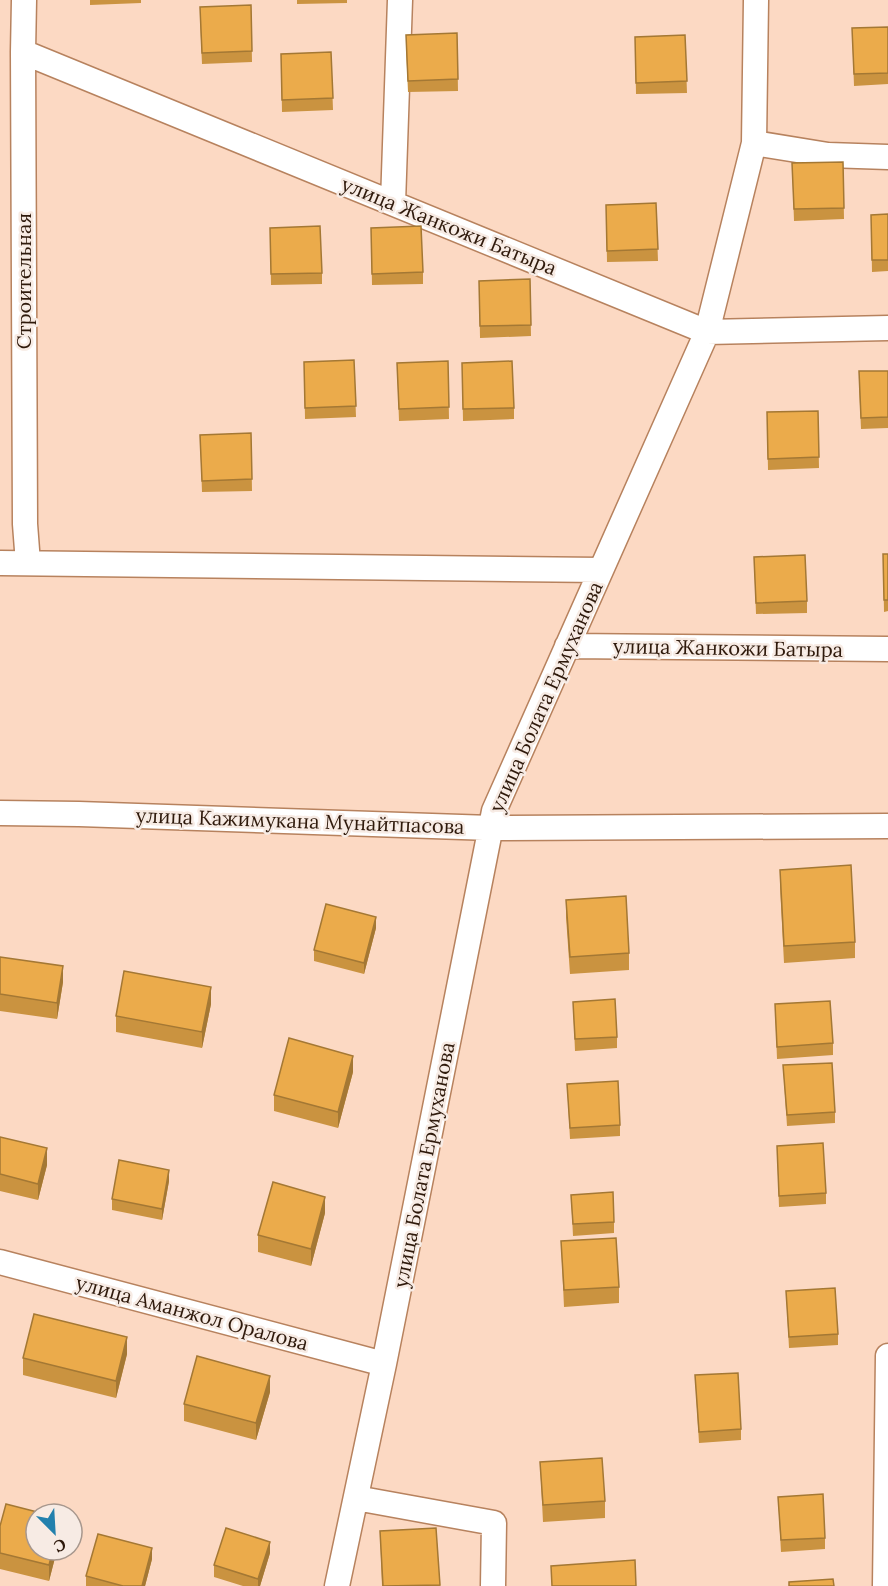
<svg xmlns="http://www.w3.org/2000/svg" width="888" height="1586" font-family="Lora,serif">
<style>
.lines{fill:none;stroke-linecap:round;stroke-linejoin:round}
.minor-casing{stroke:#b7825e;stroke-width:27}
.minor{stroke:#fff;stroke-width:24}
.wall{fill:#ca9340}
.shaded-wall{fill:#a47834}
.building{fill:#ebab4b;stroke:#a47834;stroke-width:1.5}
.labels{text-anchor:middle;stroke-width:5;stroke-linejoin:round;paint-order:stroke}
.street-label{font-size:20px;fill:#2e190b;stroke:#f7ebe4}
</style>
<rect width="100%" height="100%" fill="#fcd9c3"/>
<g class="lines">
<defs>
<path id="minor" d="M24 0 23 52 25 524 28 563
M23 52 707 332 888 328
M754 143 828 155 888 157
M393 203 400 0
M0 563 601 570
M567 646 888 649
M0 813 79 814 491 828 888 826
M0 1262 384 1364
M356 1498 494 1523 493 1586
M337 1586 384 1364 494 811 707 332 754 143 756 0
M885 1586 888 1356"/>
</defs>
<use href="#minor" class="minor-casing"/>
<use href="#minor" class="minor"/>
</g>
<path class="wall" d="M90 0H141V3L90 5Z
M297 0H347V3L297 4Z
M251 5 252 62 202 64 200 18Z
M888 27V84L854 86 852 28Z
M457 33 458 91 408 92 406 46Z
M685 35 687 93 636 94 635 37Z
M331 52 333 110 282 112 281 54Z
M843 162 844 219 794 221 792 163Z
M656 203 658 261 607 262 606 205Z
M888 214V271L872 272 871 215Z
M270 228 322 273V284L271 285Z
M371 228 423 272V284L372 285Z
M530 279 531 336 480 338 479 281Z
M354 360 356 417 305 419 304 362Z
M448 361 449 419 399 421 397 363Z
M462 363 514 408V419L463 421Z
M888 371V428L861 429 859 383Z
M818 411 819 468 768 470 767 412Z
M251 433 252 491 202 492 200 435Z
M883 554H888V611L884 612Z
M754 557 807 601V613L756 614Z
M780 870 855 942V958L784 963 780 886Z
M566 900 629 953V970L570 974 566 917Z
M376 928 364 974 314 961V950Z
M0 957 63 982 57 1019 0 1011Z
M573 1002 617 1037V1048L575 1051Z
M211 1004 202 1048 116 1032V1016Z
M775 1004 833 1043V1055L777 1059Z
M783 1065 835 1112V1123L787 1126Z
M353 1072 338 1128 274 1111V1095Z
M567 1084 620 1125V1136L570 1139Z
M0 1137 47 1165 38 1200 0 1191Z
M777 1146 826 1193V1204L779 1207Z
M169 1181 162 1220 112 1210V1199Z
M571 1195 614 1222V1233L573 1236Z
M325 1213 311 1266 258 1252V1235Z
M561 1241 619 1287V1303L564 1307Z
M786 1291 838 1334V1345L789 1348Z
M127 1354 116 1398 23 1375V1358Z
M695 1375 741 1429V1440L699 1443Z
M270 1392 256 1440 184 1421V1404Z
M540 1462 605 1501V1518L543 1522Z
M778 1497 825 1538V1549L781 1552Z
M0 1526 57 1550 49 1581 0 1569Z
M436 1528 440 1586H382L380 1531Z
M270 1553 260 1586H243L214 1577V1565Z
M152 1559 145 1586H86V1576Z"/>
<path class="shaded-wall" d="M376 917V928L364 974V963Z
M63 966V982L57 1019V1003Z
M211 987V1004L202 1048V1032Z
M353 1056V1072L338 1128V1112Z
M47 1148V1165L38 1200V1184Z
M169 1170V1181L162 1220V1209Z
M325 1197V1213L311 1266V1249Z
M127 1337V1354L116 1398V1381Z
M270 1376V1392L256 1440V1423Z
M270 1542V1553L260 1586H258V1579Z
M152 1548V1559L145 1586H142Z
M53 1550H57L49 1581V1565Z"/>
<path class="building" d="M251 5 252 51 202 53 200 7Z
M888 27V73L854 74 852 28Z
M457 33 458 79 408 81 406 35Z
M685 35 687 81 636 83 635 37Z
M331 52 333 98 282 100 281 54Z
M843 162 844 208 794 209 792 163Z
M656 203 658 249 607 251 606 205Z
M888 214V260H872L871 215Z
M320 226 322 273 271 274 270 228Z
M421 226 423 272 372 274 371 228Z
M530 279 531 325 480 326 479 281Z
M354 360 356 406 305 408 304 362Z
M448 361 449 407 399 409 397 363Z
M512 361 514 408 463 409 462 363Z
M859 371H888V417L861 418Z
M818 411 819 457 768 459 767 412Z
M251 433 252 479 202 481 200 435Z
M883 554H888V600H884Z
M805 555 807 601 756 603 754 557Z
M851 865 855 942 784 946 780 870Z
M626 896 629 953 570 957 566 900Z
M326 904 376 917 364 963 314 950Z
M0 957 63 966 57 1003 0 994Z
M124 971 211 987 202 1032 116 1016Z
M615 999 617 1037 575 1039 573 1002Z
M830 1001 833 1043 777 1047 775 1004Z
M289 1038 353 1056 338 1112 274 1095Z
M832 1063 835 1112 787 1115 783 1065Z
M618 1081 620 1125 570 1128 567 1084Z
M0 1137 47 1148 38 1184 0 1174Z
M823 1143 826 1193 779 1196 777 1146Z
M119 1160 169 1170 162 1209 112 1199Z
M273 1182 325 1197 311 1249 258 1235Z
M613 1192 614 1222 573 1224 571 1195Z
M616 1238 619 1287 564 1290 561 1241Z
M835 1288 838 1334 789 1337 786 1291Z
M34 1314 127 1337 116 1381 23 1358Z
M197 1356 270 1376 256 1423 184 1404Z
M738 1373 741 1429 699 1432 695 1375Z
M602 1458 605 1501 543 1505 540 1462Z
M823 1494 825 1538 781 1540 778 1497Z
M6 1504 45 1514H36V1550H53L49 1565 0 1553V1526Z
M226 1528 270 1542 258 1579 214 1565Z
M436 1528 440 1585 383 1586 380 1531Z
M98 1534 152 1548 142 1586H123L86 1576Z
M635 1560 636 1586H552L551 1566Z
M833 1579 834 1586H789V1582Z"/>
<g class="labels">
<g class="street-label">
<text transform="translate(449 226) rotate(22)" y="7">улица Жанкожи Батыра</text>
<text transform="translate(24 281) rotate(-90)" y="7">Строительная</text>
<text transform="translate(728 648) rotate(1)" y="7">улица Жанкожи Батыра</text>
<text transform="translate(546 697) rotate(-66)" y="7">улица Болата Ермуханова</text>
<text transform="translate(300 821) rotate(2)" y="7">улица Кажимукана Мунайтпасова</text>
<text transform="translate(424 1165) rotate(-79)" y="7">улица Болата Ермуханова</text>
<text transform="translate(192 1313) rotate(15)" y="7">улица Аманжол Оралова</text>
</g>
</g>
<g transform="translate(54 1532) rotate(156)"><circle r="28" fill="#f7ebe4" stroke="#a7978d" stroke-width="1.5"/>
<path d="M0-4.5L10 22L0 15L-10 22Z" fill="#2280ad"/>
<text y="-9" font-size="16" font-weight="bold" text-anchor="middle" fill="#2e190b">С</text>
</g>
</svg>
